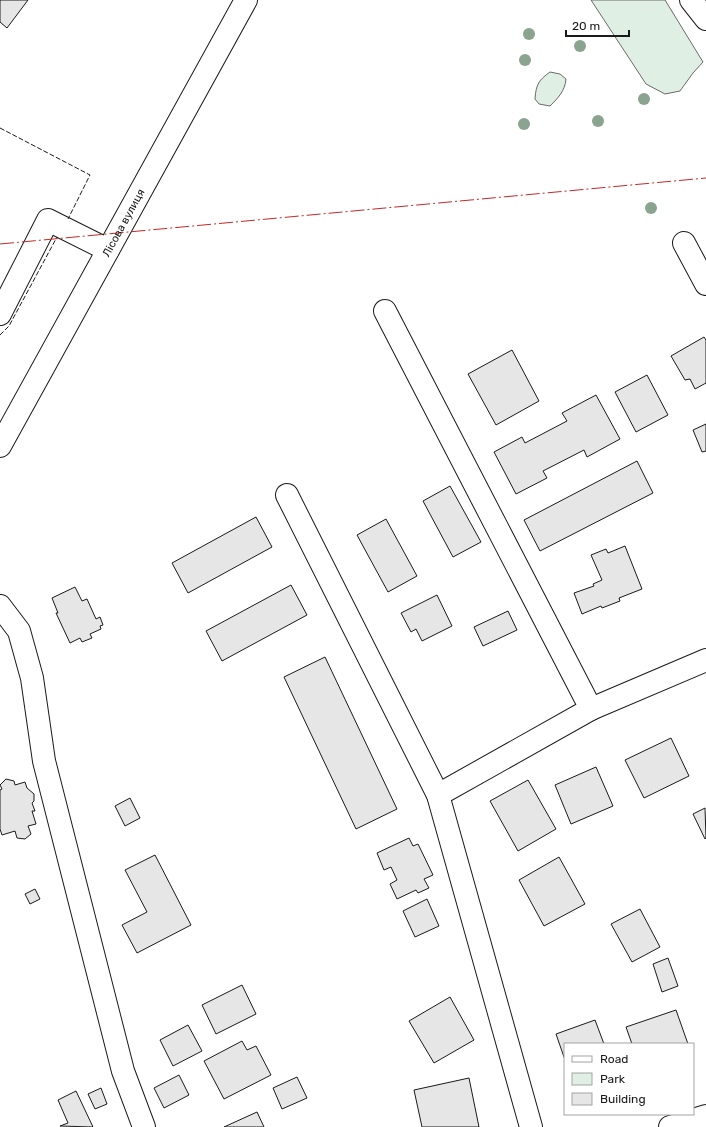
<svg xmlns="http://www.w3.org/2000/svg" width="706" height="1127" font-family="Rubik,sans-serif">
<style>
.green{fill:#e0efe3;stroke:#6a6a6a}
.building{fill:#e6e6e6;stroke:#1a1a1a}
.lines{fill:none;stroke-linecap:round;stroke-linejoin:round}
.minor-casing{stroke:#1a1a1a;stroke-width:24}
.highway-casing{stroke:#1a1a1a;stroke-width:24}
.minor{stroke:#fff;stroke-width:22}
.highway{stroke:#fff;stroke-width:22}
.fence{stroke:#1a1a1a;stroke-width:1;stroke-dasharray:5 2;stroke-linecap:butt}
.power{stroke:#c62828;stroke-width:1;stroke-dasharray:14 3 2 3;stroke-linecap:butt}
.tree{fill:#8aa48f}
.labels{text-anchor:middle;stroke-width:3;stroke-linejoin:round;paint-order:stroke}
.street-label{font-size:11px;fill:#1a1a1a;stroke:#fff}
</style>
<rect width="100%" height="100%" fill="#fff"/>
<path class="green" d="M591 0H665L703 62 693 73 680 91 665 94 646 84Z
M550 72 560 74 566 79C565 91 558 98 550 106L539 104 535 99C536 84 539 80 550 72Z"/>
<path class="building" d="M0 0H28L7 28 0 22Z
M704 337 706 340V383L695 389 690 379 685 380 671 356Z
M512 350 539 401 496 425 468 374Z
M647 375 668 415 636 432 615 392Z
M596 395 620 439 587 457 584 450 543 471 547 478 516 494 494 452 522 437 525 443 567 421 562 413Z
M706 424V451L702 452 693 430Z
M637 461 653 493 540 551 524 520Z
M450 486 481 542 453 557 423 501Z
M256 517 272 547 188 593 172 563Z
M386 519 417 576 388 592 357 535Z
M625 546 642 589 619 598 620 601 602 608 601 606 582 614 574 593 594 586 593 584 602 580 591 555 606 549 608 553Z
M291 585 307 615 222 661 206 631Z
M75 587 82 601 87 599 96 619 100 617 103 625 100 626 101 629 90 634 92 638 82 642 80 638 70 643 56 613H58L52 598Z
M437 595 452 626 422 641 416 629 411 632 401 613Z
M508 611 517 630 483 646 474 627Z
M325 657 397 809 356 829 284 677Z
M671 738 689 776 644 798 625 760Z
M596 767 613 806 571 824 555 785Z
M6 779 14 781 15 785 25 782 27 788 34 794V801L32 803 35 811H32L36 824 28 826 31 834 25 839 17 838 15 831 2 835 0 829V790L2 789 0 785Z
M528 780 556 829 518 851 490 801Z
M130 798 140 818 125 826 115 806Z
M705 808 706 838 705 839 693 814Z
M409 838 413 846 418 844 433 875 424 879 429 888 418 893 416 890 397 899 390 884 397 880 391 867 384 870 377 853Z
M155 855 191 925 137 953 122 925 147 912 125 870Z
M559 857 585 904 544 926 519 880Z
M35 889 40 899 30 904 25 894Z
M427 899 439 926 415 937 403 911Z
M640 909 660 947 632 962 611 924Z
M668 958 678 986 662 992 653 964Z
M242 985 256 1014 216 1034 202 1005Z
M450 997 474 1040 434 1063 409 1021Z
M676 1010 688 1044H632L626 1027Z
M595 1020 604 1044H565V1060L556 1034Z
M188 1025 202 1051 173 1066 160 1040Z
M242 1041 247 1050 256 1046 271 1075 224 1099 204 1061Z
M179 1075 189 1095 164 1108 154 1088Z
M297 1077 307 1098 282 1109 273 1088Z
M469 1078 479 1127H422L414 1090Z
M101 1088 107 1104 95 1109 88 1094Z
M76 1091 93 1127 60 1126 68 1123 58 1100Z
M257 1112 264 1127H224Z"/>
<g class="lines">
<defs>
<g id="minor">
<path d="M684 243 706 284"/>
<path d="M385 311 591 709"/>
<path d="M0 314 48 220 108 250"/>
<path id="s1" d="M0 446 246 0"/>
<path d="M287 495 438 795 531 1127"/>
<path d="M0 606 19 631 32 678 44 761 123 1071 144 1127"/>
<path d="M438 795 591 709 706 660"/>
<path d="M670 1127 706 1116"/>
</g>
<path id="highway" d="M691 0 706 19"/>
</defs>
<use href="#minor" class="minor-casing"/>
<use href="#highway" class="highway-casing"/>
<use href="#minor" class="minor"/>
<use href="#highway" class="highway"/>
<path class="fence" d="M0 128 90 175 68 219
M0 335 9 326 57 237"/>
<path class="power" d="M0 244 706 178"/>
</g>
<g class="tree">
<circle cx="529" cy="34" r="6"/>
<circle cx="580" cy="46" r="6"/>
<circle cx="525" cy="60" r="6"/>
<circle cx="644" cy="99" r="6"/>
<circle cx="598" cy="121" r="6"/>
<circle cx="524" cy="124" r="6"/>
<circle cx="651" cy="208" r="6"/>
</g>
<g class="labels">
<g class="street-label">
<text dy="4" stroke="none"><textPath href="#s1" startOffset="255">Лісова вулиця</textPath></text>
</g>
</g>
<rect x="564" y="1043" width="130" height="72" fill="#ffffff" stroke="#a3a3a3"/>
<rect x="572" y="1056" width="20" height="6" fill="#ffffff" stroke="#a3a3a3"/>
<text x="600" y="1063" font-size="12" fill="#1a1a1a">Road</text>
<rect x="572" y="1073" width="20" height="12" fill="#e0efe3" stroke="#a3a3a3"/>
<text x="600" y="1083" font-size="12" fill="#1a1a1a">Park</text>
<rect x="572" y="1093" width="20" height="12" fill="#e6e6e6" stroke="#a3a3a3"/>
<text x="600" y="1103" font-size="12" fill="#1a1a1a">Building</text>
<path d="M566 30v6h63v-6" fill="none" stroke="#1a1a1a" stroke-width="2"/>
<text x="572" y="30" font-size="12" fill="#1a1a1a" stroke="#ffffff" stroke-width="3" paint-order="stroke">20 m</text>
</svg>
